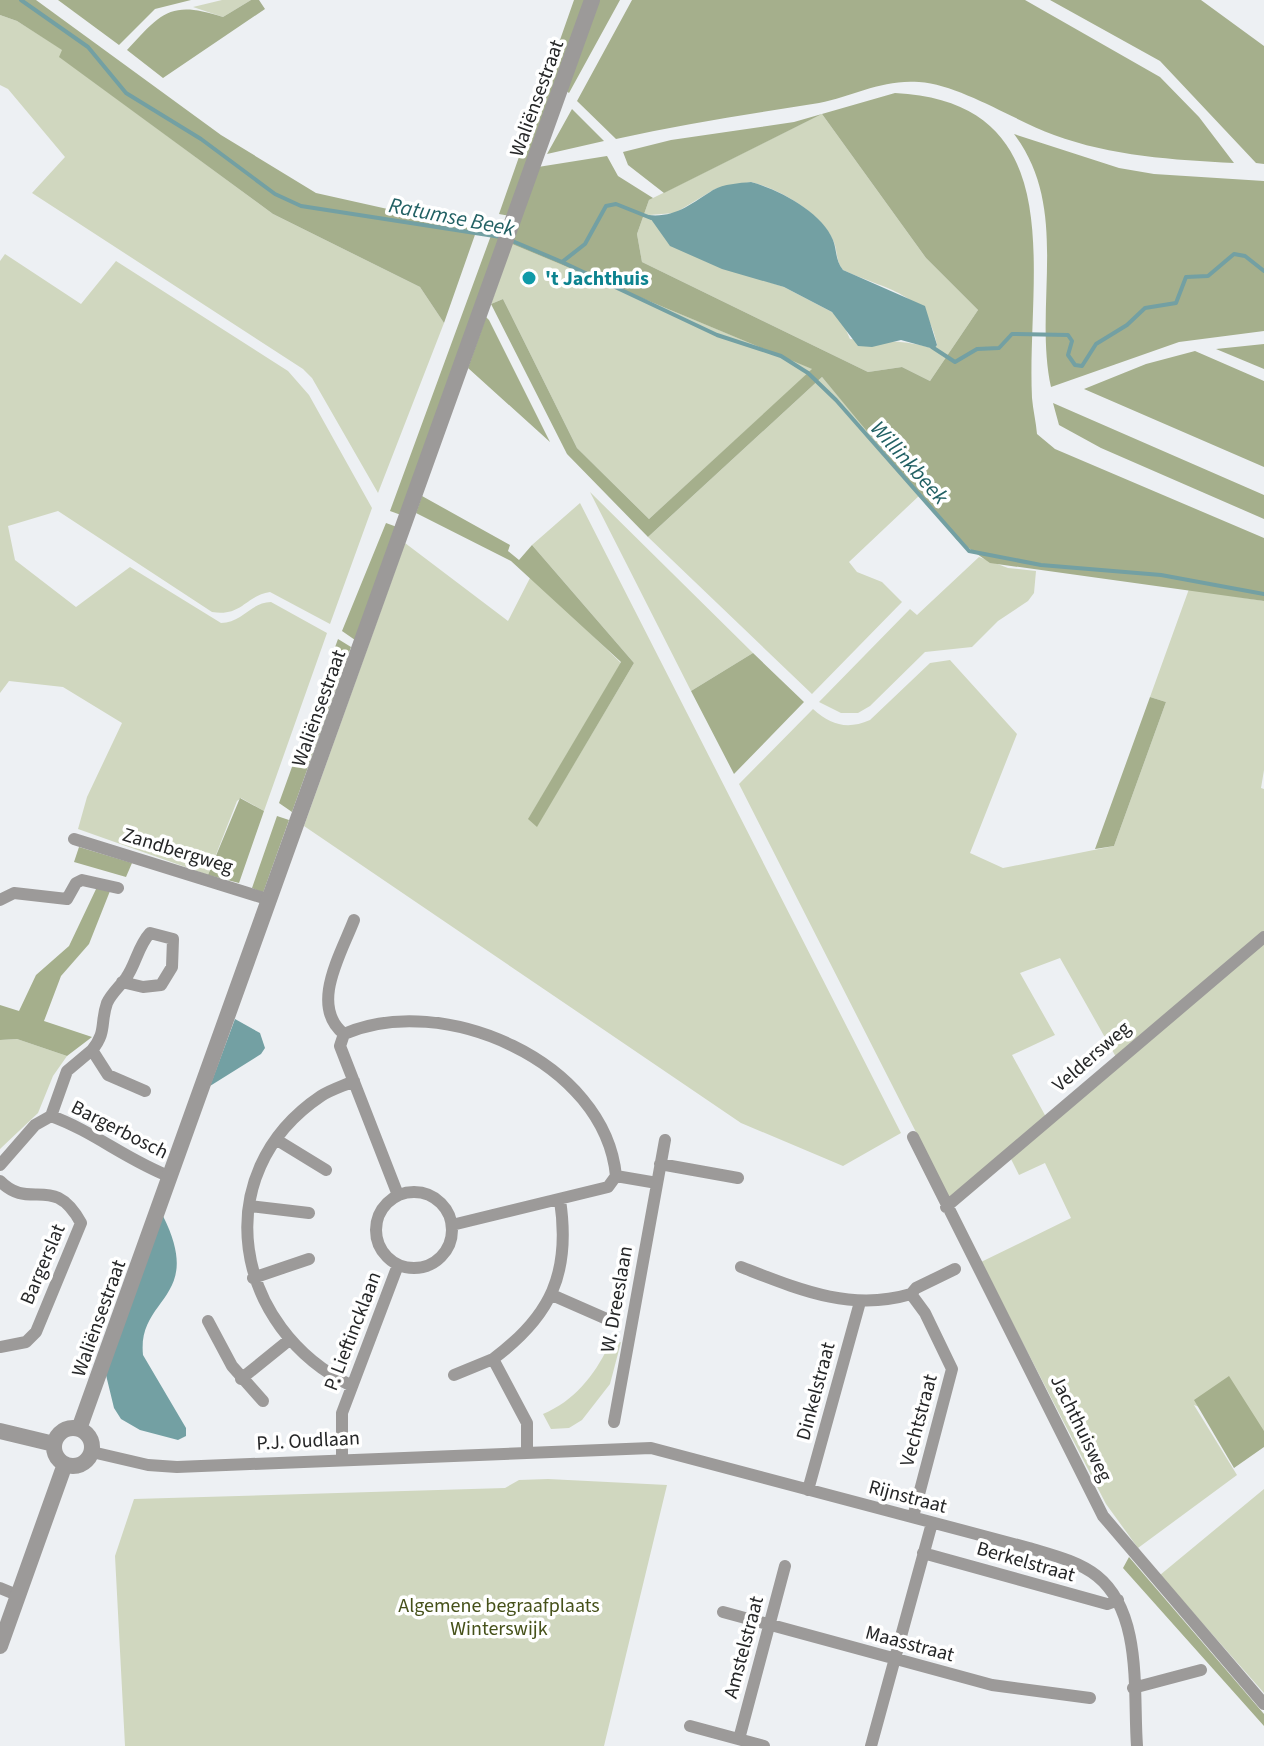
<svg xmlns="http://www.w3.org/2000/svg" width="1264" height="1746" font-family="'Source Sans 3',sans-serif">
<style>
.green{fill:#d0d7bf;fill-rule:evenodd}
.forest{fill:#a5af8c}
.water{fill:#73a0a3}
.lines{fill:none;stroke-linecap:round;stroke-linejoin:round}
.stream{stroke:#73a0a3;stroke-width:4}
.minor{stroke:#9c9a99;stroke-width:12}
.tertiary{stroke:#9c9a99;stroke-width:16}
.culture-dot{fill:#0f9aa8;stroke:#fff;stroke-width:3}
.labels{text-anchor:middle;stroke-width:7;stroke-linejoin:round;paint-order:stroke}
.street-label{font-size:20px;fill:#252627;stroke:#fff}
.culture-label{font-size:20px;font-weight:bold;fill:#0d838f;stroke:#fff;text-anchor:start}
.park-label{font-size:20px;fill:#46511a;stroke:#fff}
.water-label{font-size:22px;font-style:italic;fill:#226164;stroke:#fff}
</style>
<rect width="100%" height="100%" fill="#edf0f3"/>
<path class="green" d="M222 0H251L223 17 193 7Z
M0 15 17 21 63 50 60 57 273 214 420 287 444 323 378 493 312 378 303 369 32 193 65 157 8 89 0 85Z
M822 114 926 258 978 310 930 381 902 367 868 372 642 262 637 234 649 200ZM751 182C779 189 820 212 833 240 838 250 835 260 843 270 885 290 928 292 937 345L934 349C905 339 880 342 850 339L842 321 832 312 784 287 705 261 649 215 675 213 715 189Z
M512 244 813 369 649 519 577 448 503 299 491 304Z
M5 254 81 304 116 261 288 371 309 395 372 508 330 624 270 592C245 596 242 617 212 612L58 511 8 526 15 560 76 607 130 567 221 623C242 623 251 602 271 602L327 633 264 811 241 798 237 801 208 875 78 829 87 797 122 723 63 687 9 681 0 693V261Z
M822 377 921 494 849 562 857 572 882 582 902 602 812 694 648 537Z
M590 492 753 653 691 691Z
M580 503 901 1133 843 1166 741 1123 304 826 405 543 508 621 531 576 621 663 529 818 537 826 634 663 532 545Z
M979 557 1008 568 1036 571 1034 593 1028 601 998 621 972 647 925 652 870 706 858 713H841L819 702 910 609 917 615Z
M1189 589 1264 601V770L1261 788 1264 789V934L1116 1057 1060 958 1020 973 1055 1035 1012 1055 1046 1117 950 1199 739 784 813 709C831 725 847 730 870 720L930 663 950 660 1017 734 970 853 1003 868 1114 846 1166 702 1150 697Z
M1264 943V1431L1194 1405 1237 1475 1138 1548 1106 1504 981 1262 1071 1218 1045 1163 1019 1175 1010 1157Z
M17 1039 67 1056 53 1076 38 1113 0 1149V1040Z
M621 1342 610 1384 582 1420 569 1428 551 1429 543 1414C574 1401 594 1376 608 1347Z
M548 1479 667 1485 604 1746H125L115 1556 134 1499 505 1488 519 1480Z
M1264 1489V1693L1160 1575Z"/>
<path class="forest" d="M0 0H36L221 135 316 193 477 229 444 323 420 287 273 214 59 57 62 50 17 21 0 15Z
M58 0H191L155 9 119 45Z
M251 0H259L265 9 163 78 127 50C162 12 171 0 223 17Z
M574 0H586L510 216 499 214Z
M597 0H620L569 93 565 90Z
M632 0H1025L1160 77 1199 117 1234 163C1174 160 1111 156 1054 135 1013 120 961 85 919 82 882 79 854 96 819 103 751 114 683 124 616 139L577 101Z
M1050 0H1201L1264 46V164L1256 163 1160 61Z
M895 93C1075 102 1026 276 1032 398 1033 410 1036 422 1037 434L1055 449 1264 538V601L990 563 957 540 822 377 648 537 567 454 491 304 503 299 577 448 649 519 812 369 512 244 538 167 607 156 618 176 653 198 649 200 637 234 642 262 868 372 902 367 930 381 978 310 926 258 822 114 664 193 628 165 623 152 671 140 794 122Z
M572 109 604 141 547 154Z
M1014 134 1119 168 1154 174 1264 181V331L1179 342 1051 387C1033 303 1071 209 1014 134Z
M493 230 505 231 401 515 390 511Z
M486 317 489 320 550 442 468 368Z
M1264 344V369L1216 349Z
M1195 351 1264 381V467L1084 389 1146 364Z
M1053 403 1264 495V519L1101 448 1059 425Z
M422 496 510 545 508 551 519 560 532 545 634 663 537 827 528 819 621 662 511 561 416 513Z
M386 523 397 527 355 640 342 631Z
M338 639 351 647 292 812 279 803Z
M753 653 804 702 734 774 691 691Z
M1150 697 1166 702 1114 846 1095 849Z
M240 798 264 811 239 883 208 875Z
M277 816 289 820 263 893 252 888Z
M79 847 132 863 126 877 74 862Z
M97 887 110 891 89 944 61 976 44 1021 92 1037 67 1056 17 1039 0 1040V1005L19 1011 36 975 69 946Z
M1229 1376 1264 1431V1447L1234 1468 1194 1400Z
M1129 1557 1264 1714V1726L1123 1568Z"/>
<path class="water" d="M751 182C778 189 822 212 833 240 837 250 835 260 843 270L925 306 937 345 934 349 901 340 872 347 858 346 832 312 784 287 722 269 670 246 648 215C675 218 691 204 713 190 724 184 739 183 751 182Z
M235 1019 260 1033 265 1048 261 1054 210 1086Z
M163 1216C205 1300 137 1296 143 1355L186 1428V1436L178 1440 140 1430 121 1419 114 1408 106 1375Z"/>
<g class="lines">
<path class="stream" d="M21 0 88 47 126 93 201 139 275 194 301 206 501 237
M510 240 562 262 585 244 606 206 616 204 651 218
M562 262 717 335 781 356 808 373 836 400 969 551 1041 565 1161 575 1264 594
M932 347 955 362 977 349 999 348 1012 334 1068 335 1072 341 1068 355 1075 365 1082 366 1096 344 1127 325 1145 308 1176 303 1186 277 1208 276 1234 254 1245 256 1264 271"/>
<path class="minor" d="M74 839 270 900
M0 900 14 893 67 899 76 883 82 880 118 888
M344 1034C309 1006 341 954 354 920
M92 1050C107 1032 100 1023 107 1003 111 994 120 986 126 978 136 964 138 946 150 933L173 939 172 967 161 985 143 987 122 982
M51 1116 67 1071 92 1050 108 1075 145 1091
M913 1137 1103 1516 1264 1704
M277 1140 326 1170
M660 1164 738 1178
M0 1165 35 1125 51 1116C93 1131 128 1161 171 1177
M0 1181C30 1212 53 1172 81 1223L36 1332 26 1342 0 1347
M376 1230a38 38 0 1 1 76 0a38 38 0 1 1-76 0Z
M398 1195 340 1046 344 1034C442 991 605 1061 616 1176L657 1183
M250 1206 309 1213
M946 1207 1264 937
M452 1225 608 1187 616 1176
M741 1267C798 1289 850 1312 911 1294L916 1288 955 1269
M253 1278 309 1259
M911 1294 925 1313 952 1369 913 1517
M552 1295 609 1320
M208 1321 232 1366 263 1401
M454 1375 493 1359
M241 1379 288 1341
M352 1386C234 1329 205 1174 321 1096 330 1090 343 1086 354 1081
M614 1422 665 1140
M527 1451V1423L493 1359C551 1316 571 1273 560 1200
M92 1452 148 1465 177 1467 651 1448 1029 1548C1052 1555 1078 1561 1097 1576 1143 1613 1133 1693 1137 1746
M342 1458V1413L398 1265
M808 1490 860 1302
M923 1553 1107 1604 1118 1600
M0 1588 17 1595
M723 1612 992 1685 1090 1698
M1133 1688 1201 1670
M690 1726 764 1746
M739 1739 785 1566
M871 1746 932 1523"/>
<path class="tertiary" d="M54 1447a19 19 0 1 1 38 0a19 19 0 1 1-38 0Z
M79 1429 592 0
M0 1431 54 1444
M0 1646 65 1464"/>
</g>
<circle class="culture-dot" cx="529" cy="278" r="8"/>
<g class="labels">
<g class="street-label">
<text transform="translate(536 98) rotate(-70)" y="7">Waliënsestraat</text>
<text transform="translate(318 708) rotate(-70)" y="7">Waliënsestraat</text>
<text transform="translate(178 850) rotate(17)" y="7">Zandbergweg</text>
<text transform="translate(1091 1056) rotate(-41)" y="7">Veldersweg</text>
<text transform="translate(120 1129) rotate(27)" y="7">Bargerbosch</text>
<text transform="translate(42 1264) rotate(-67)" y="7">Bargerslat</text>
<text transform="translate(616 1299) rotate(-80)" y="7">W. Dreeslaan</text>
<text transform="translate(98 1318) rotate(-70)" y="7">Waliënsestraat</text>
<text transform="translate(352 1331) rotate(-69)" y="7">P. Lieftincklaan</text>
<text transform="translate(815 1391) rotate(-75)" y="7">Dinkelstraat</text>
<text transform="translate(918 1420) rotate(-75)" y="7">Vechtstraat</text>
<text transform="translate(1082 1428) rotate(64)" y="7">Jachthuisweg</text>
<text transform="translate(308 1440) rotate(-3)" y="7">P.J. Oudlaan</text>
<text transform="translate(908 1496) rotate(15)" y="7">Rijnstraat</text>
<text transform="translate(1026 1561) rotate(16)" y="7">Berkelstraat</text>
<text transform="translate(910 1643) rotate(15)" y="7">Maasstraat</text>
<text transform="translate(743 1647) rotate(-75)" y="7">Amstelstraat</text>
</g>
<g class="culture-label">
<text x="545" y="285">'t Jachthuis</text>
</g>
<g class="park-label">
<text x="499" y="1612">Algemene begraafplaats<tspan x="499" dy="23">Winterswijk</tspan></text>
</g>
<g class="water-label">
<text transform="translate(452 216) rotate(11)" y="8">Ratumse Beek</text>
<text transform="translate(910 462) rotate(48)" y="8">Willinkbeek</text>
</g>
</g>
</svg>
